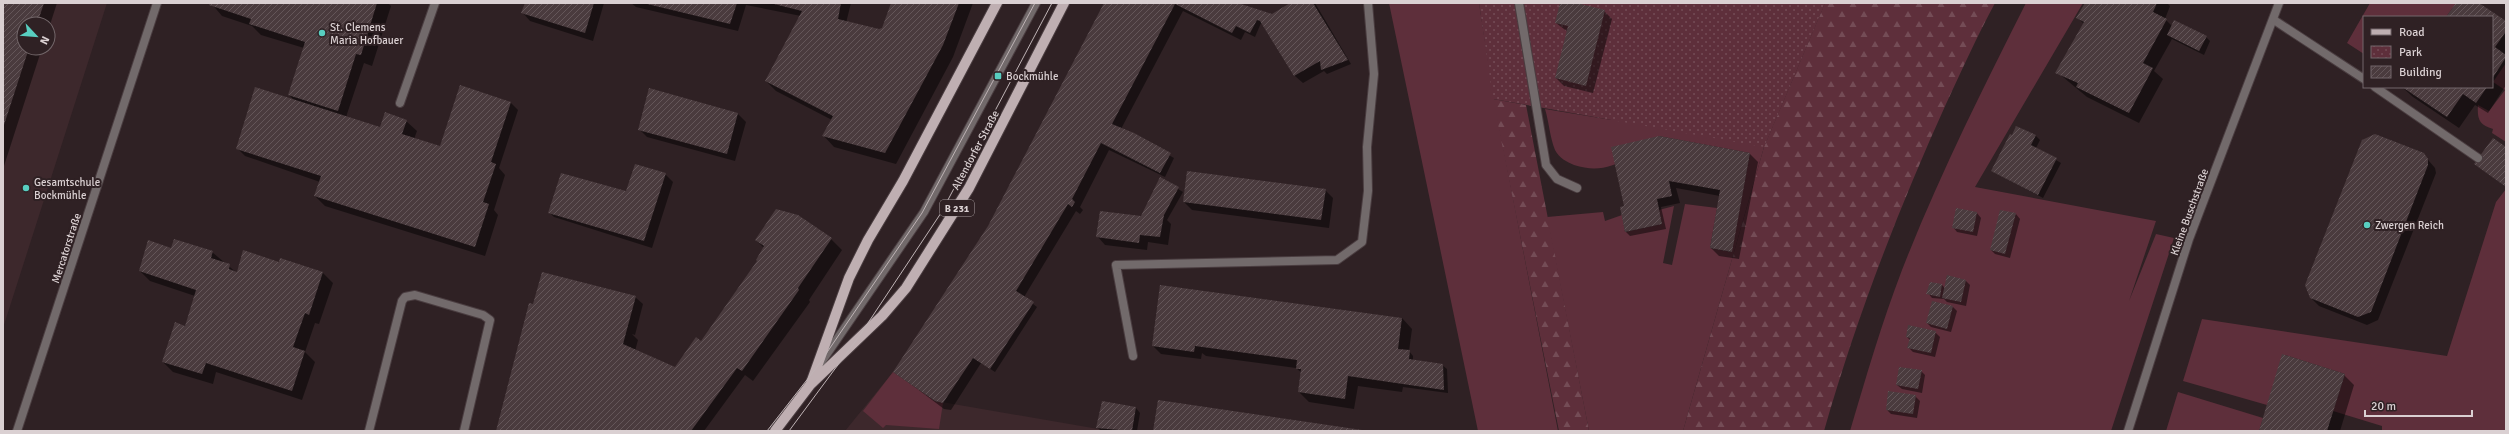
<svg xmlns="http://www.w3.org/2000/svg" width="2509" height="434" font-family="Signika,sans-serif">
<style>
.built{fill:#3d282c;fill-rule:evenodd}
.green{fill:#5e2f3b}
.forest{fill:url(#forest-firs)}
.park{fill:url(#park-dots)}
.shadow{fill:#0007}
.building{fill:url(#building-hatch)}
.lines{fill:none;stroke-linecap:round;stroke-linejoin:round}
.lane-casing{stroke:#4a3d40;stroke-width:10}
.street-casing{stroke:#4a3d40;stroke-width:10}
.primary-casing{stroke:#4a3d40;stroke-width:12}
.lane{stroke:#726a6b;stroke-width:8}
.street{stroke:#726a6b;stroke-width:8}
.primary{stroke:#bfafb2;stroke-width:10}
.tram{stroke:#bfb4b6;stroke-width:1}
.poi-dot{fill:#58cec0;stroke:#2f2124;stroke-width:1.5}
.labels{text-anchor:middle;stroke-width:4;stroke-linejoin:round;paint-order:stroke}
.shield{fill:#2f2124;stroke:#a79c9e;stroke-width:1}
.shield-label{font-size:10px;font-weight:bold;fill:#dad0d2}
.poi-label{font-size:11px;fill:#dad0d2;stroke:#2f2124;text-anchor:start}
.street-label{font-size:11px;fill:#dad0d2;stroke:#2f2124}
</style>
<defs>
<pattern id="forest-firs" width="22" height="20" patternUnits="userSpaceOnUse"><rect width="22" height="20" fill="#5e2f3b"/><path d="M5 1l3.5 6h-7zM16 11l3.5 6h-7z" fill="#744c56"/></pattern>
<pattern id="park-dots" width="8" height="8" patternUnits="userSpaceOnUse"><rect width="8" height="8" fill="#5e2f3b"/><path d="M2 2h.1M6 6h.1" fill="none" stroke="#744c56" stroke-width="1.8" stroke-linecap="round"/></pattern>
<pattern id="building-hatch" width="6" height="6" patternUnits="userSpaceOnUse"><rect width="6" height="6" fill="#4a3b3e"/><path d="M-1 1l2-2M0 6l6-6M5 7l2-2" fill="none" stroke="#645659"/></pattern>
</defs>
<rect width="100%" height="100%" fill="#2f2124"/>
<path class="built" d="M3 3H107L3 328ZM24 24H48V48H24Z
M893 372 936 401 1110 431H845Z"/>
<path class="green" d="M1389 3H1479L1494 100 1558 431H1478Z
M1825 3 1764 147 1683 431H1589L1547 217 1603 212 1605 221 1622 215 1625 232 1662 224 1659 210 1674 206 1663 263 1672 265 1685 204 1717 208 1710 248 1731 252 1750 153 1659 136C1631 155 1611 177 1574 165 1567 162 1559 158 1555 150 1550 138 1549 122 1545 109L1612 120Z
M2026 3H2083L1975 187 2156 221 2129 301 2156 234 2174 238 2111 431H1850C1866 377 1882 322 1902 270 1938 178 1982 90 2026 3Z
M2370 3H2456L2446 17H2364V54L2347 43Z
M2506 63V142L2492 133 2493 129C2479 125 2477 119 2478 105L2489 111 2505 90 2493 82Z
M2506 189V431H2382V426L2333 411 2345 374 2285 355 2267 405 2183 381 2202 319 2447 356 2496 202Z
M893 372 935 401 943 403 939 429 886 425 883 428 863 411Z
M2178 392 2263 418 2259 431H2166Z"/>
<path class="forest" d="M1825 3H1995C1977 36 1962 70 1946 104 1898 210 1856 319 1824 431H1683L1764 147Z
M1493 99 1526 105 1589 431H1559Z"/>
<path class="park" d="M1479 3H1825L1764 147 1493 99Z"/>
<path class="shadow" d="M3 3H57L48 31V24H24V48H42L3 169Z
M211 3H388L391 6 372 66 364 63 346 117 381 128 406 121 417 131 414 139 441 147 510 102 518 110 499 168 505 175 494 210 498 215 485 256 325 206 315 196 320 182 245 156 237 148 294 100 289 95 304 48 261 35 252 26 222 16Z
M526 3H604L593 41 530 21 523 13Z
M631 3H851L846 23 880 30 883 29 892 3H973L953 57 896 164 834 147 823 135 832 120 776 91 766 81 801 16 746 5 738 31 636 7Z
M1105 3H1235L1272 15 1292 3H1315L1351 64 1327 74 1324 71 1303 83 1295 76 1264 24 1261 23 1255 37 1245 32 1241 40 1183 11 1121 129 1174 158 1165 177 1109 150 1080 207 1083 210 1080 214 1076 211 1024 297 1037 307 995 372 981 363 951 410 944 409 895 372 988 227Z
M1561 3H1573L1604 11 1612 19 1593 93 1564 86 1556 78 1568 32 1556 23Z
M2086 3H2167L2170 6 2165 19 2172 26 2206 37 2210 41 2204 55 2172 39 2154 71 2163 79 2139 123 2087 97 2057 72 2084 24 2078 18Z
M2506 32V85L2488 113 2475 105 2459 128 2413 97 2402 87H2492V51Z
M738 114 746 122 735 161 647 137 639 129Z
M2017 127 2036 136 2040 140 2036 148 2061 163 2043 198 1993 171Z
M1613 148 1750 154 1758 162 1739 259 1719 256 1711 248 1720 196 1676 188 1680 203 1661 207 1666 229 1630 236 1626 232 1625 207Z
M2506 148V187L2475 164Z
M2423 154 2435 168 2436 173 2378 320 2367 325 2319 306 2311 298Z
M665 174 673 182 652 248 554 217 549 212 627 192Z
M1160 178 1183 192 1167 220 1171 224 1168 245 1148 242 1147 250 1105 245 1098 237 1142 217Z
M1325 190 1333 198 1329 228 1192 210 1184 202Z
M1957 209 1977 213 1981 218 1977 236 1957 232 1953 227Z
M2016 214 2020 219 2010 258 1995 254 1991 250Z
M831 239 842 250 809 300 810 302 753 381 745 375 704 431H497L635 297 643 304 635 335 632 334 638 340 635 351 675 368 706 346 758 261 764 248 756 240Z
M171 249 212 252 237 273 280 263 322 272 333 283 319 324 315 323 305 352 315 362 302 400 216 372 213 384 173 372 163 362 185 327 195 296 150 281 140 271Z
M1947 276 1966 281 1970 285 1966 306 1947 302 1944 299 1932 298 1928 293 1942 285 1945 288Z
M1953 307 1957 311 1951 332 1931 327 1927 323Z
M1402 318 1412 329 1409 351 1413 356V361L1442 365 1447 369 1448 393 1403 387 1402 392 1358 386 1354 409 1309 402 1299 392 1302 373 1296 368 1206 356 1202 353 1201 359 1161 354 1153 346Z
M1935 332 1940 337 1935 357 1913 352 1908 347 1910 340 1907 337Z
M1921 371 1925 375 1922 393 1902 389 1897 385Z
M2344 375 2354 385 2340 431H2260Z
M1915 396 1920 401 1917 418 1891 414 1887 410Z
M1136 408 1140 413 1137 431H1101L1097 427Z"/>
<path class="building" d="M3 3H44L37 24H24V48H29L3 128Z
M210 3H377L361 55 356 54 338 111 288 95 305 42 249 24 251 19 209 5Z
M525 3H594L585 33 521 13Z
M643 3H737L730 24Z
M770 3H841L838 19 879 29 882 28 891 3H959L943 45 885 153 822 136 833 116 765 81 802 11Z
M1104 3H1238L1272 14 1290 3H1313L1348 60 1321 70 1320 61 1294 76 1260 21 1257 20 1250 33 1236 26 1232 33 1175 4 1112 124 1134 133 1171 153 1160 173 1101 143 1072 199 1075 202 1072 207 1068 204 1016 291 1034 302 990 369 973 358 943 403 935 401 893 372 988 226Z
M1560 3H1577L1605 10 1586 86 1555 78 1568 26 1555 23Z
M2085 3H2157L2153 12 2167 19 2143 63 2153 68 2129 113 2076 87 2078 83 2055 73 2084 22 2076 18Z
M2456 3H2479L2506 21V31L2495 47 2506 55V57L2492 79V17H2446Z
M2174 20 2207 36 2199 51 2167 35Z
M460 85 511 102 491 162 496 164 483 202 489 204 475 247 314 196 321 176 236 149 255 87 380 127 385 112 407 120 402 134 440 146Z
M2402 87H2487L2476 103 2463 94 2447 117Z
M649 88 738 113 727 154 638 130Z
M2016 126 2036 135 2031 145 2057 158 2038 195 1991 171 2010 134 2012 135Z
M2375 134 2424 153 2428 159V165L2371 312 2358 317 2310 298 2305 285 2362 140Z
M1659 136 1750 153 1732 252 1710 248 1720 190 1669 181 1672 196 1657 199 1662 224 1625 232 1620 207 1624 206 1611 147Z
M2493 138 2506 147V187L2474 164Z
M635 164 666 173 644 241 548 213 561 173 626 191Z
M1187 171 1326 189 1321 220 1183 202Z
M1160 177 1179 187 1164 215 1160 237 1140 235 1139 243 1096 237 1100 211 1141 216Z
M1956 208 1977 212 1973 232 1952 228Z
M776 209 798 215 832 238 798 288 799 290 742 371 737 368 691 431H496L529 303 533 304 542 272 636 296 623 344 675 367 696 337 701 341 757 261 756 260 764 246 755 240Z
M2000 210 2016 213 2005 254 1990 250Z
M174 239 213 251 211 258 230 264 229 269 237 272 243 250 279 262 280 258 323 272 309 315 305 313 293 347 305 351 292 391 206 363 202 374 162 362 175 322 185 326 196 290 139 271 148 240 171 248Z
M1947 275 1966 280 1961 302 1942 298Z
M1930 282 1942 284 1940 297 1926 294Z
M1160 285 1402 318 1398 349 1410 350 1409 359 1443 364 1444 390 1348 376 1345 399 1298 392 1301 369H1296L1297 360 1195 346 1194 352 1152 346Z
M1932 301 1953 306 1947 329 1926 323Z
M1908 325 1936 331 1931 353 1907 348 1910 338 1906 337Z
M2282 354 2345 374 2327 431H2259Z
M1899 367 1922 370 1918 389 1896 385Z
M1888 391 1916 395 1913 414 1886 410Z
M1158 400 1362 430V431H1153Z
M1102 401 1136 407 1132 431 1096 428Z"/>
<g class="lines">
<defs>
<path id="lane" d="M1519 3 1546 165 1557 179 1577 188
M2274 20 2364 79
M2375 87 2478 158
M400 103 435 3
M1133 356 1116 265 1337 260 1362 242 1368 191 1367 147 1374 74 1368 3
M820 364 924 212 1036 3
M369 431 402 301 405 297 415 295 483 315 490 320 464 431"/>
<path id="street" d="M17 431 157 3
M2128 431 2189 239 2279 3"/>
<path id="primary" d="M811 383 849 278 868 240 903 181 997 3
M775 431 810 385 882 316 906 288 969 188 1064 3"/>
</defs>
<use href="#lane" class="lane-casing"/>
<use href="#street" class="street-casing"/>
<use href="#primary" class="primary-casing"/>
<use href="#lane" class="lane"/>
<use href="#street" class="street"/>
<use href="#primary" class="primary"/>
<path class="tram" d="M767 431 817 367 922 213 1035 3
M789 431 860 335 941 213 1052 3"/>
</g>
<g class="poi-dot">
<circle cx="322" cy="33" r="4"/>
<rect x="994" y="72" width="8" height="8" rx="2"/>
<circle cx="26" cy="188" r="4"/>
<circle cx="2367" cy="225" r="4"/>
</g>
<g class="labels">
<rect class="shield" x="940" y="200" width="34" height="16" rx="3"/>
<g class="shield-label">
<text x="957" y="212">B 231</text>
</g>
<g class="poi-label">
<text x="330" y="31">St. Clemens<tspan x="330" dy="13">Maria Hofbauer</tspan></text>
<text x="1006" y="80">Bockmühle</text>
<text x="34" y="186">Gesamtschule<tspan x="34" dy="13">Bockmühle</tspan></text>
<text x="2375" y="229">Zwergen Reich</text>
</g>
<g class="street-label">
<text transform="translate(975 150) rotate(-62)" y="4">Altendorfer Straße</text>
<text transform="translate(2189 212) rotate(-70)" y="4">Kleine Buschstraße</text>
<text transform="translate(66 248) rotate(-72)" y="4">Mercatorstraße</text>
</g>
</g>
<rect width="2509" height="434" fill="none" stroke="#dad0d2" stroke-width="8"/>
<rect x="2363" y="16" width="130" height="72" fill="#2f2124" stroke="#73676a"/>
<rect x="2371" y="29" width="20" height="6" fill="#bfafb2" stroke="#73676a"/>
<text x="2399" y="36" font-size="12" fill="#dad0d2">Road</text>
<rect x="2371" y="46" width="20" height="12" fill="url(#park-dots)" stroke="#73676a"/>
<text x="2399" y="56" font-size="12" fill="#dad0d2">Park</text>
<rect x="2371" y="66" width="20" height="12" fill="url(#building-hatch)" stroke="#73676a"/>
<text x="2399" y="76" font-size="12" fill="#dad0d2">Building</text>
<g transform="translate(36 36) rotate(116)"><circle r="19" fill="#2f2124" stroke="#73676a"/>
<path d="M0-3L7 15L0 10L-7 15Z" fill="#58cec0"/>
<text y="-6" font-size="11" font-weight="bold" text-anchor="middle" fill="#dad0d2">N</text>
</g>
<path d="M2365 410v6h107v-6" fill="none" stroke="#dad0d2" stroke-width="2"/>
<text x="2371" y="410" font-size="12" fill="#dad0d2" stroke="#2f2124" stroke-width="3" paint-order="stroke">20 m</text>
</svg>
